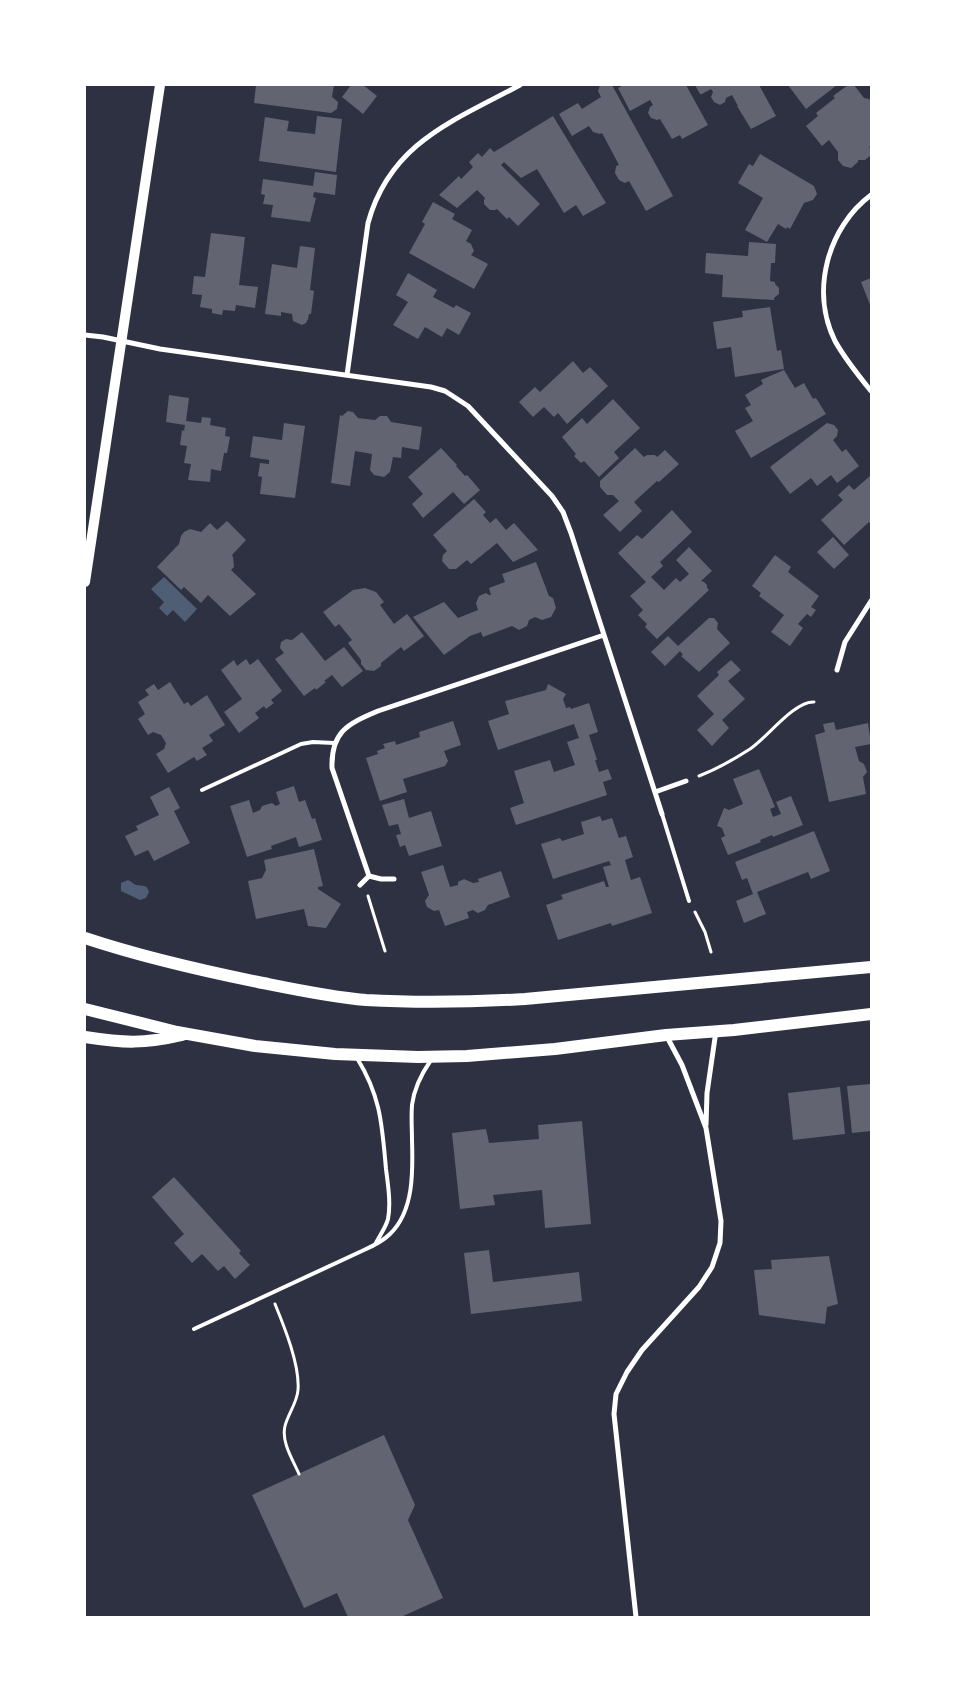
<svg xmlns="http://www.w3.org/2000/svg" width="956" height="1702" font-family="'Titillium Web',sans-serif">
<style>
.water{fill:#4f5d75}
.building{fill:#626471}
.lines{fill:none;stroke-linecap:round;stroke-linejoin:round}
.path{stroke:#fff;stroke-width:3}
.service{stroke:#fff;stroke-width:4}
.minor{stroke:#fff;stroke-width:5}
.secondary{stroke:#fff;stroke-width:10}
.primary{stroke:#fff;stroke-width:12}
</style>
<rect width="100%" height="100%" fill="#2d3142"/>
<path class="water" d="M164 577 197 609 185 622 173 610 167 616 159 608 164 602 151 589Z
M128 880C131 881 132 883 134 884 142 888 146 882 149 892L146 898 140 900 121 891V883Z"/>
<path class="building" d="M256 85H334L332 97 338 102 337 109 331 113 254 103Z
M351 85H363L377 96 363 114 342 97Z
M600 85H612L673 196 646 211 629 181 625 183 619 180 615 173 616 166 619 165 602 133 600 134 593 132 589 126 572 136 559 114 578 103 582 109 601 97 598 91Z
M624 85H686L708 125 682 139 680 135 672 139 660 119 657 120 651 118 648 113 650 107 653 105 650 100 630 111 618 88Z
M695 85H759L776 116 751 129 737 106H738L732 95 726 98 725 102 720 105 714 102 711 97 713 92 711 89 702 94H700Z
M788 85H837L806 109Z
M848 85H854L864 98 869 99 871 101V146L869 147 871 150 870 156 865 160H858V162L851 168 843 166 838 160V152L829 140 822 146 806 126 818 116 816 113 835 98 833 96Z
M317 116 342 119 336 172 259 161 265 117 289 121 287 131 315 134Z
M553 116 606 203 583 216 576 205 564 213 537 169 521 178 504 162 501 165 540 204 518 226 509 217 507 219 497 209 495 210H490L484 204V200L485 198 477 190 457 208 439 195 459 176 461 179 473 167 469 162 478 153 482 157 490 148 494 152Z
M760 154 814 186 817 194 813 200 804 203 790 229 787 227 786 229 778 224 767 242 745 230 763 198 738 183 749 164 753 166Z
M315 172 337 175 335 195 314 192 313 197 316 198 310 222 271 217 273 205 263 204 265 195 261 194 263 179 313 186Z
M433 202 455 214 452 219 472 230 466 241 471 244 474 251 471 255 488 264 474 289 409 253 425 224 422 222Z
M211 233 245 237 239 285 258 287 255 308 236 305 235 311 223 310 222 315 212 313V309L200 307 202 295 192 294 194 276 205 277Z
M749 242 776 244 775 263H771L770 281 775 282V284L779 288V294L774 298V300L722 297 723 275 705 273 706 253 748 256Z
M300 246 315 248 310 290 314 291 311 314H309L308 319 306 323 302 325 293 321 292 314 281 312V316L265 314 272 264 297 268Z
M408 273 437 290 433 297 454 308 456 305 471 313 459 335 447 328 442 337 425 327 418 339 393 325 408 302 396 295Z
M871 278V307L861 282Z
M770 307 777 351 781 350 784 369 735 377 731 347 717 349 713 322 743 317 742 311Z
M573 361 583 373 590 367 608 386 567 424 558 413 554 417 544 407 533 417 519 402 535 387 540 392Z
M784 370 795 388 804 383 813 399 816 398 826 414 751 458 735 431 753 421 745 408 751 405 745 395 763 384 761 380Z
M169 395 189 398 186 421 201 423 202 417 211 418 210 425 226 428 225 436 230 437 227 453H224L221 471 211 469 210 482 188 480 191 464 184 463 187 446 180 445 182 430 184 431 185 425 166 422Z
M613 399 640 428 614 452 619 458 599 477 584 461 581 463 574 456 576 454 562 437 582 418 587 424Z
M348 411 353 412 358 418 375 420 380 416H387L391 422 422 427 419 450 402 447 401 458 393 457 390 472 384 477 374 475 370 470 372 454 355 451 350 486 331 483 340 415 342 416Z
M284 423 305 426 295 498 260 494 262 477 258 476 260 463 269 464V460L250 457 253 436 282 440Z
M827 423 834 425 838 430 837 436 833 440 842 452 846 449 859 466 837 483 831 475 817 486 811 478 790 494 770 467Z
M441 448 457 465 456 466 465 476 467 475 480 490 464 504 453 492 423 518 412 504 423 494 408 477Z
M635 448 644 457 647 455H655L657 457 665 450 679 464 659 482 657 481 634 502 642 511 620 532 603 515 619 501 613 495H607L600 487V481Z
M871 475V525L869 522 844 545 821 520 843 500 838 495 849 485 854 490Z
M474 499 486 512 483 515 490 523 496 518 506 530 514 523 538 550 513 562 497 543 471 564 467 560 456 569H449L442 561 443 555 447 551 433 535Z
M672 510 692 532 660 562 663 566 651 577 664 590 676 578 680 582 689 574 676 560 689 547 712 571 701 581 704 582 707 585V588L709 590 657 639 645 627 647 624 638 615 643 610 630 596 646 582 618 553 637 535 642 539Z
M227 521 246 540 232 555 233 557 234 567 231 570 256 594 230 616 208 595 201 603 184 587 181 590 157 567 179 544 181 536 184 532 190 529 201 532 210 523 217 530Z
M833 537 849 555 834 569 817 552Z
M775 555 791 567 788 572 819 596 811 607 816 610 811 617 807 614 798 624 803 628 790 646 771 632 784 615 759 596 761 593 752 586Z
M536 562 549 596 553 598 556 608 551 617 542 620 535 617 529 620 527 626 519 630 512 626 483 637 481 632 470 636 444 655 413 617 444 602 458 618 478 610 476 603 479 596 486 593 489 595H491L489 588 505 582 502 574Z
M365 588 376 592 384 602 380 605 394 624 407 614 424 636 404 651 401 647 381 663V666L374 671 366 670 361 664V660L348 643 352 640 339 624 335 627 323 612 353 590Z
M709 618H714L718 623 717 629 730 643 699 672 681 656 683 655 680 651 665 666 651 652 668 636 678 646Z
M302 632 325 661 344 647 363 671 342 687 332 675 324 681 326 682 316 690 315 688 304 696 275 659 284 653 280 648 281 642 286 639 292 640Z
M246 659 250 665 258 659 282 691 271 700 274 703 266 709 264 706 255 713 259 718 239 733 224 712 242 699 221 670 234 660 237 666Z
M731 660 741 670 728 681 745 699 722 720 729 728 712 746 697 730 714 714 697 696 719 675 717 672Z
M170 682 184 704 188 702 191 706 207 695 225 725 209 735 213 741 202 748 207 755 197 761 194 757 168 773 156 754 164 749 166 743 161 735 153 732 148 735 138 719 145 714 138 702 149 695 145 690 154 684 158 690Z
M548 684 566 694 563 699 566 708 570 707 571 709 589 703 598 732 589 735 597 760H595L599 772 608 769 612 779 603 782 607 795 516 825 510 808 524 803 514 771 550 760 554 772 575 765 567 742 579 738 574 724 498 750 488 721 509 714 505 701 546 690Z
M453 721 461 745 444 751 448 761 445 766 403 779 407 792 380 801 366 758 378 754 377 751 385 748 383 744 395 741 396 745 420 737 419 732Z
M834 722 836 730 868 723 871 744 855 747 859 761 864 764 867 772 863 777 866 794 829 802 815 735 825 732 823 724Z
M759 769 775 807 770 809 773 817 781 814 776 802 791 796 803 825 773 837 772 835 760 840 761 842 728 855 721 838 725 836 722 828 717 826 724 808 729 810 743 804 733 779Z
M294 786 299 802 305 800 312 819 315 818 322 840 299 847 296 837 271 846 272 849 247 857 230 806 249 800 253 813 260 810 262 806 272 803 276 806 280 804 276 792Z
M169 787 180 808 174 811 190 843 154 861 148 850 135 856 125 836 138 830 136 826 159 815 150 797Z
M404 799 409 818 431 811 442 846 409 856 405 845 400 847 396 835 401 834 398 824 389 826 382 805Z
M600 816 602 821 612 818 619 838 626 836 633 857 625 860 631 880 640 877 652 913 612 926 611 923 558 940 546 905 563 899 561 895 604 881 606 887H609L603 867 611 865 609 861 553 879 541 844 560 838 562 841 584 834 581 822Z
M814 831 830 871 811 879 808 872 757 892 766 914 744 923 736 901 753 894 747 878 742 880 735 862Z
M314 849 323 886 318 887V889L341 904 326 928 308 926 304 909 256 919 248 881 262 878 266 870 264 860Z
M443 865 450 887 458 885V882L464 879 473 883 479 882 478 879 501 871 510 897 488 905 485 910 478 913 473 910 467 912 469 918 445 926 439 910 434 911 427 907 425 901 429 895 421 872Z
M871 1084V1131L852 1133 847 1086Z
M840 1087 845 1134 793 1140 788 1093Z
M582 1121 591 1224 545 1228 542 1190 493 1195 495 1205 460 1209 452 1133 486 1129 489 1143 539 1139 538 1125Z
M174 1177 241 1251 239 1253 250 1265 235 1279 224 1266 218 1271 202 1254 192 1263 174 1243 184 1234 152 1197Z
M489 1250 493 1282 579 1272 582 1301 471 1314 464 1253Z
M829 1256 838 1304 827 1307 825 1324 759 1315 754 1270 772 1269 771 1260Z
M384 1435 415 1505 408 1520 443 1598 401 1617H348L337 1593 304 1608 252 1495Z"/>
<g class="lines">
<path class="path" d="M699 776C717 769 733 760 750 749 767 738 794 701 814 702
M368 896 385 951
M695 912 705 932 711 952
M275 1304C284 1326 300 1365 298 1390 297 1403 288 1414 285 1426 281 1442 293 1460 299 1474"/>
<path class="service" d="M202 790 301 744 313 742 334 743
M662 814 689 901
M357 1058C381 1097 382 1125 386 1169 388 1185 391 1203 388 1219 386 1227 380 1235 376 1243
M194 1329 364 1250C373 1246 383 1241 390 1234 414 1211 413 1171 412 1140 412 1129 411 1117 412 1105 414 1089 422 1073 431 1060"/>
<path class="minor" d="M871 195C828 227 810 291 835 341 845 359 858 375 871 391
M85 335 103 337 160 349 431 387 445 391 468 406 552 496 563 512 571 533 662 814
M347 375 368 223C390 143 453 121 520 85
M837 670 845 642 871 601
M655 792 686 781
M369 876 332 768C331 732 347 724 378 711L604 635
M360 885 369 876 381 879H394
M706 1125 707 1093 716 1031
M636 1617 614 1414 616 1394 627 1372 642 1350 699 1287 712 1267 720 1243 721 1221 706 1128 682 1065 666 1035"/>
<path class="secondary" d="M85 582 160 85"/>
<path class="primary" d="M85 938C142 957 199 970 258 982 293 989 330 997 366 1000 419 1003 472 1002 525 999L871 967
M85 1009 177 1032 255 1046 335 1054 418 1057 467 1056 555 1049 666 1035 734 1030 871 1014
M85 1037C124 1043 144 1044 182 1035"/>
</g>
<rect width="956" height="1702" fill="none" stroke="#ffffff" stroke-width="172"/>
</svg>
